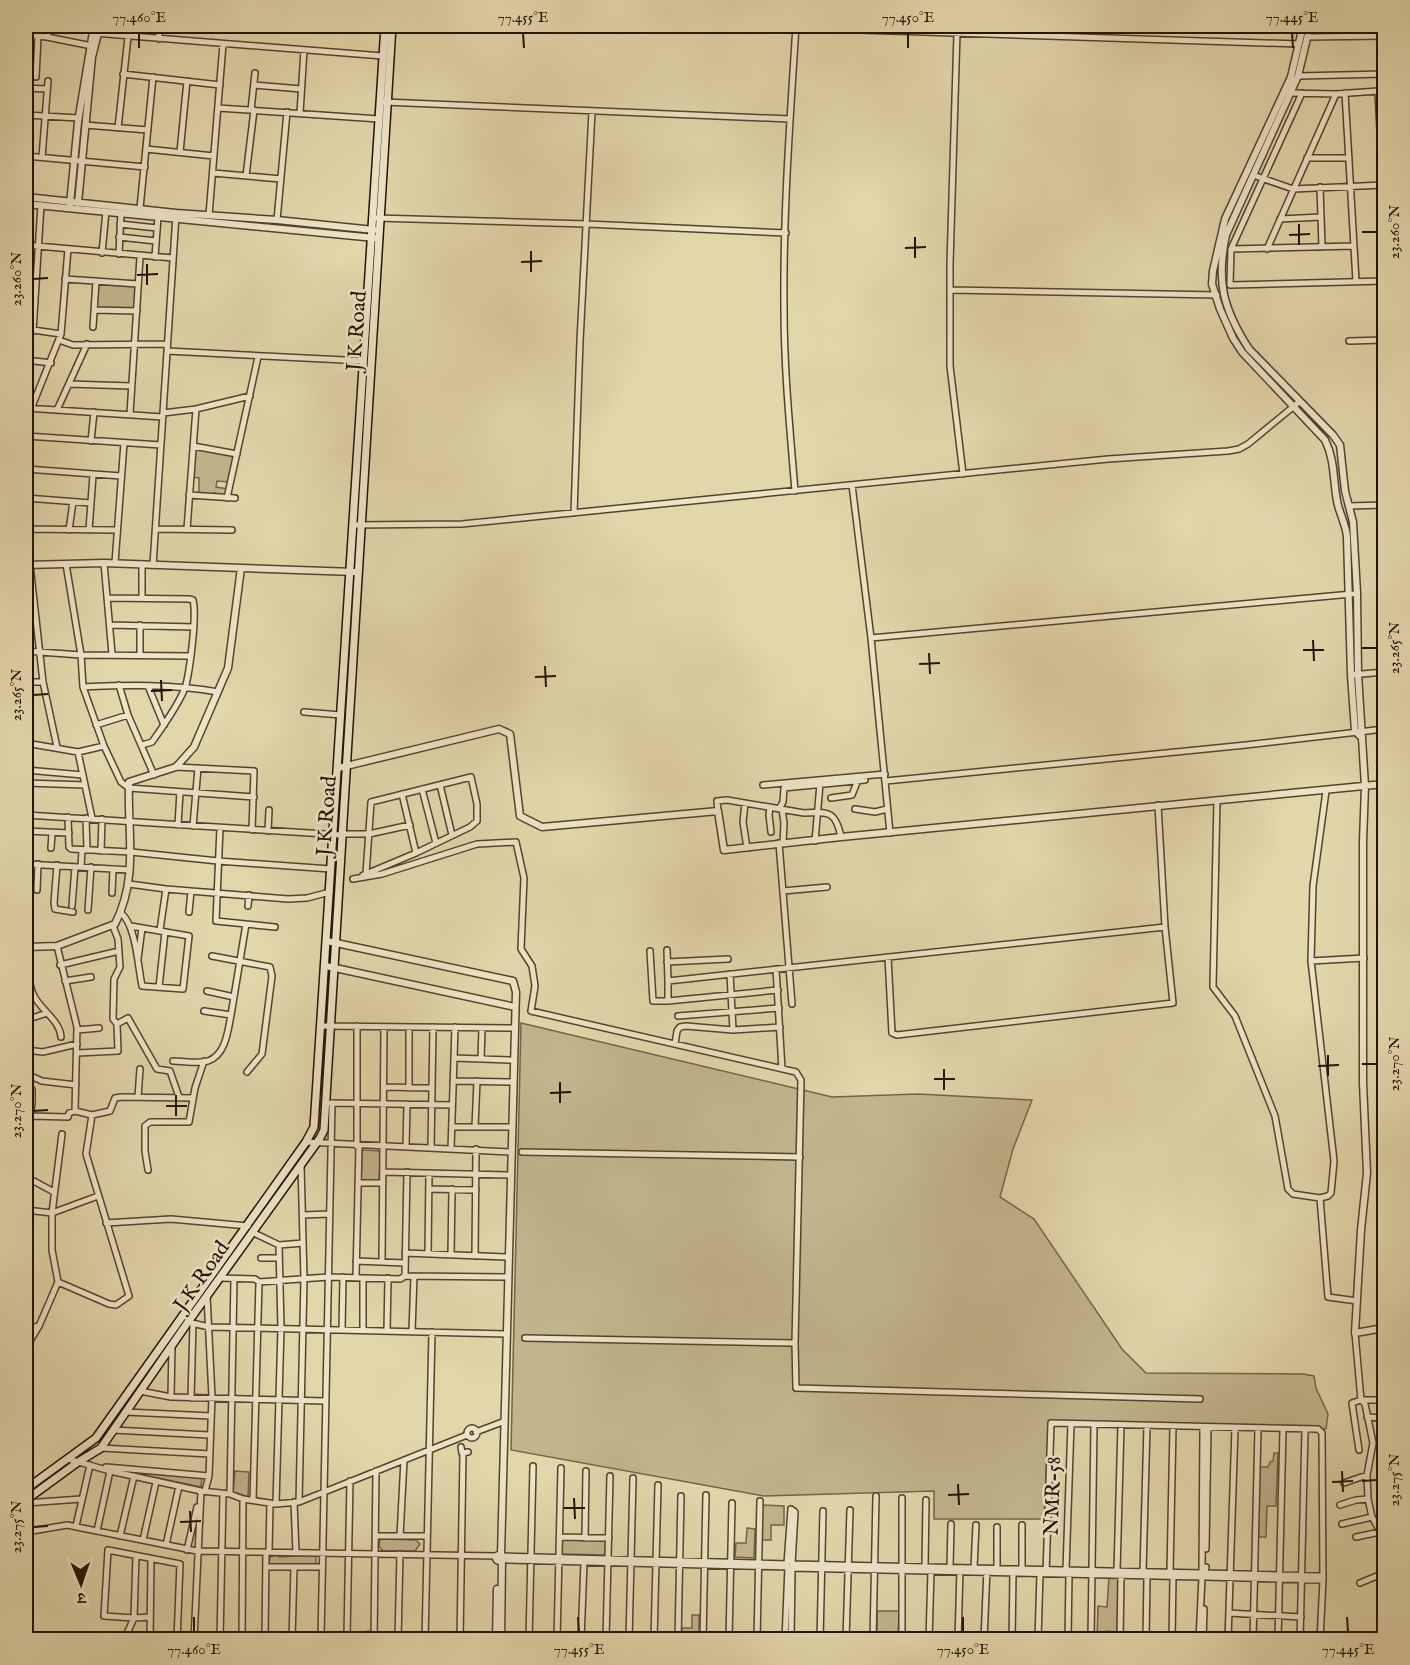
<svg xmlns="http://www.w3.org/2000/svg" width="1410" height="1665" font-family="'IM FELL English','Noto Serif Devanagari',serif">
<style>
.green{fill:#c2b58e;stroke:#746447;stroke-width:1.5}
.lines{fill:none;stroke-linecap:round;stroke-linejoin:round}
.minor-casing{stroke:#54432b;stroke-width:8}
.tertiary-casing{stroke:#54432b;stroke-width:9}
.secondary-casing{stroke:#251200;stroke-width:10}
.minor{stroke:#ece4c8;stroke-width:5}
.tertiary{stroke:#ece4c8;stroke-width:6}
.secondary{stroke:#ece4c8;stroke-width:7}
.ticks{fill:none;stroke:#251200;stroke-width:2}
.labels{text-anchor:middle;stroke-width:5;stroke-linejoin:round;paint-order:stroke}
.street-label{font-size:21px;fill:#251200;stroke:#ece4c8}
.neatline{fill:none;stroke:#251200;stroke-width:2}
.ticks-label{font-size:15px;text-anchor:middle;fill:#251200}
</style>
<rect width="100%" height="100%" fill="#e2d6ab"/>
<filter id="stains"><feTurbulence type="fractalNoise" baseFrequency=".00333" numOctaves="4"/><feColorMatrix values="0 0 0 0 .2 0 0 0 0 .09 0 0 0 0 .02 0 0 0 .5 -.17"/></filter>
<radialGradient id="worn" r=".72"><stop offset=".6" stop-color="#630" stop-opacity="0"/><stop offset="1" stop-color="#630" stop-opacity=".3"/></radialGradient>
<path class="green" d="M98 283 136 286 135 309 96 308Z
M194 447 235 455 229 482 217 481 216 487 229 489 227 498 215 497V492L214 496 199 495V478L193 477Z
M521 1023 832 1097 918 1094 1032 1100 1013 1149 1000 1197 1034 1219 1122 1349 1146 1373 1303 1374 1314 1376 1316 1388 1328 1414 1326 1429 1049 1422 1044 1519H934V1491L764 1496 511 1450Z
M362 1150 381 1151 379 1180H361Z
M1274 1453H1278L1276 1506H1267L1266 1537H1257L1258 1467H1268L1270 1462 1273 1461Z
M114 1469 202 1477 201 1487Z
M235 1471 249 1472 248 1497 233 1492Z
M762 1505 784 1506V1525H771V1540H762Z
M747 1528 755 1529 754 1558 735 1557 736 1543H746Z
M380 1539 416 1540 420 1544 415 1551H383L379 1546Z
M562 1540 606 1541 605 1555 562 1554Z
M276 1555 279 1557 316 1555V1566H281L276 1564 273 1566 269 1564 270 1557Z
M1109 1577H1119L1117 1632 1106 1631 1105 1639 1097 1640 1098 1606 1107 1607Z
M877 1611H899L898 1639H877Z
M692 1615H699V1639H682V1628H692Z"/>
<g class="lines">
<defs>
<path id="minor" d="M1378 26 1379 36
M796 28 1299 44
M94 33 383 56
M957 33 950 264V366L963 474
M26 35 47 37 92 46
M47 37 50 26
M1307 37 1384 36
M159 39V26
M123 74 220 85
M1298 76 1384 74
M36 77 38 37
M254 85 301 89
M26 88 47 89
M1290 93 1336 94 1378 91 1384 208
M1302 93 1231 249 1230 285 1384 281
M1345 93 1356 281
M384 102 790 119
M218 108 379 119
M251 110 255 73
M300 113 304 50
M26 115 79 118
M85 125 148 130
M118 128 128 37
M146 149 214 156
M180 152 187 81
M26 156 145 167
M42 157 48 81
M1307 158H1349
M213 173 281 179
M1253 175 1293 189 1384 185
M246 176 254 110
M1320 187 1322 247
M140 208 153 77
M209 215 223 44
M376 218 587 224 786 233
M1280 219 1321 217
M277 220 287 112
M120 224 157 228
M119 237 156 241
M26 245 173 258
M1231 249 1354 246
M1267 249 1336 94
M102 253 106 211
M119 254 121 213
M155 257 158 217
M65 279 138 284
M950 290 1217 295
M26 296H35
M94 310 137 311
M93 327 96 281
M26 329 61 334
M33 331 41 205
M59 340 73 345 167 344
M1349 341 1384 340
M167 351 364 361
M26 360 51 363
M69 384 131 386
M26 408 163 417
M31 409 61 334 68 249
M57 410 87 344
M163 413 196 409 250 396
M130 414 140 257
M26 436 161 445
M91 441 94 412
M193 446 237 454
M26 469 121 476
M852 485 871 638 890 833
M795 491C790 430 784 369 784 308 783 214 790 120 796 26
M189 495 235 498
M26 498 91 503
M227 498 258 357
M1349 506 1384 505
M574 513 580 341 592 112
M353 525 462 524 1108 459 1228 451 1239 449 1248 444 1299 402
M26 529 43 682 57 747
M26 529 117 530
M156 529 232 530
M187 529 196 409
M69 530 73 502
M89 530 93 475
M104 563 112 654
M115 563 124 443
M66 564 81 655 83 687 104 746 121 782 129 788 254 797
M153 565 176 215
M107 598 189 599 193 600C197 616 190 668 186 685 181 701 162 728 152 742L142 745
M142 598V564
M26 611 35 610
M26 622 36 621
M110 625 194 627
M140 625V655
M871 638 1352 594
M26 651 81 655 190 656
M1351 675 1384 672
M26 682H43
M119 685 128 715 154 775
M148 686 164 725
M83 687C128 685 173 684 218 692
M304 712 341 715
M96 725 128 715
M26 743 78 752 104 746
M78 752 92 818
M26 766 28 784
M176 767 254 771 252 830
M26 770 83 775
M886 781 1246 745 1384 729
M26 783 85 785
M440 785 452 835
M763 785 885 774
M422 789 436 843
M402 794 416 853
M831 798 852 795 858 780
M1217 800 1213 987 1235 1016 1275 1116 1288 1189 1293 1194 1320 1198 1328 1297 1357 1301
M745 803 743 822 747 848
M770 807 769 815 771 832
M779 809 783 802 784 788 865 780
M782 809 784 823 783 843
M855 809 875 812 887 809
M718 811 717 801 727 800 804 813C829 811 836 812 841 837
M26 815 341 835
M68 817 69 847 71 849 131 852 218 861 331 869
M86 818 87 850
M178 825 180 792
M193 826 198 768
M220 828 216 921 275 927
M26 831 69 833
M268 831 269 810
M341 834H369L410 825
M815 841 820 784
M779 843 792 1004
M51 848 52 833
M101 851 102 819
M26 864 130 870
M57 865 54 903 55 909 73 912
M81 867 82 850
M363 875 366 874 416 853 470 827 477 821V804L471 777 371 802 366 874
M353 879 382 874 477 844 516 842 524 878 521 949 532 966 535 986 531 1011 796 1072 801 1080 795 1343 796 1388 1200 1399
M129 884 166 889 288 899 307 898 330 892
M37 890 38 864
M783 891 827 887
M112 893 113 869
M72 906 75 867
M248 906 249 895
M88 910 91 867
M189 912 191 891
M121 913C136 925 138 967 142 986L183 989 189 936 131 926
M26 930 27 947
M160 930 166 889
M57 946 77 1027 75 1111 92 1115 110 1111 115 1098 121 1097 193 1098
M667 950 668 981
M650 951 653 1001H668
M26 956C28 968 28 982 33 994 40 1010 60 1020 61 1037
M212 956 270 967 272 976 262 1054 247 1072
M888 957 892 1033 897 1035 1173 1003 1165 927 1158 805
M138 959 142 928
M1311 961 1364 958
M667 962 728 959
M60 965 119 951
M776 969 782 1069
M730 974 733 1030
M65 981 91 977
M159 987 165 932
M778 990 668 1001V981L1165 927
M207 991 234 997
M204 1011 231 1015 246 924
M678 1016 779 1008
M35 1017 47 1013
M117 1024 128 1018 157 1069 170 1071 179 1097
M322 1026 512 1028
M77 1030 99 1028
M675 1044 677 1031 680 1027 686 1026 733 1030 780 1027
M26 1050 43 1052 77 1044
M77 1053 118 1051 117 1024 113 1019 114 979 120 967 118 939 113 926
M454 1058 511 1060
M481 1059 482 1028
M173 1061C184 1061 198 1064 208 1061 226 1055 228 1030 231 1015
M26 1074 42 1081 76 1085
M453 1081 511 1082
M384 1087 432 1088
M409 1088V1027
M138 1097 140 1069
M331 1103 452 1105
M26 1119 30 1116 68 1117 69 1113 75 1111
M452 1127H510
M475 1127 477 1081
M26 1135 32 1104V1090
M306 1142 512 1152
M357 1146V1026
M406 1147 407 1104
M431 1148 433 1027
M451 1149 455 1027
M522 1152 800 1157
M148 1170 145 1151V1126L150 1122H189L195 1088 204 1061
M383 1172 508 1175
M30 1179 54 1192
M358 1183H383
M429 1189 476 1190
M1320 1198 1328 1196 1331 1193 1334 1161 1311 961 1313 886 1326 791
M26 1210 52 1213 98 1196
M303 1215 329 1214
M106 1223 171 1219 248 1226
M252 1232 279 1245 303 1243
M405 1253 506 1257
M428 1254 429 1173
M451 1255 452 1189
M475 1256 476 1149
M261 1258H279
M356 1261 405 1263
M382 1262 384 1027
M405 1276 407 1172
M356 1277 359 1146
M220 1278 255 1279 259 1282 328 1277 400 1279 405 1276 506 1277
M58 1282 109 1304 116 1305 129 1296 86 1154 92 1115
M188 1322 209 1327 507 1334
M26 1329 39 1326
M342 1330 343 1277
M363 1330V1278
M387 1331 388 1278
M412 1331 414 1276
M1355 1333 1361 1400 1365 1404 1373 1443 1367 1475 1368 1499 1372 1517 1384 1538
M525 1338 795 1343
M26 1348 39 1326 58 1282 52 1250V1213L62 1134
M140 1391 171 1397 325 1401
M171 1397 172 1346
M191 1398 193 1323
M126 1412 211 1416
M1367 1417 1384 1418
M467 1433a5 5 0 1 1 10 0a5 5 0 1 1-10 0Z
M113 1430 209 1435
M476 1432 505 1421
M461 1447 462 1453 468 1452
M101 1448 210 1454
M1359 1450 1352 1403 1361 1400H1384
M68 1459 110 1471 201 1491 230 1494 243 1499 276 1504 299 1502 467 1435
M106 1467 209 1476
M1344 1483 1367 1475
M205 1491 209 1476 212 1397 207 1296
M230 1494 234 1279
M902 1498V1566
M253 1500 259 1282
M294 1502 296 1552
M299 1502 304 1279 301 1164
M26 1503 81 1499
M276 1504 281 1328 279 1245
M1340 1505 1356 1500 1368 1499
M1342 1524 1372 1517
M76 1526 90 1465
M997 1527V1568
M97 1531 110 1471
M26 1532 67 1525 197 1551 497 1556
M120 1536 134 1476
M376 1536H427
M400 1536 404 1460
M560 1537 609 1538
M1356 1537 1380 1532
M585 1538 586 1471
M143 1540 156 1482
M166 1545 179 1486
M1206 1549 1208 1428
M187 1550 197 1507
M269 1552 270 1503
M502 1556 787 1564 791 1509 795 1512 792 1564 1202 1573 1203 1428
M507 1560 788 1567 785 1640
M266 1567H321
M925 1567 926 1500
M950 1567 951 1524
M1206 1567 1205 1573 1323 1576
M974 1568 976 1525
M1022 1569V1525
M1066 1570 1071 1424
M902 1571V1640
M1117 1571 1121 1425
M1143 1572 1147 1426
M1170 1572 1173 1427
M1046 1574 1051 1423 1318 1429 1322 1433 1323 1580 1320 1640
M1206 1577 1323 1580
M1360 1583 1384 1573
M1229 1613 1301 1617
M150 1617 134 1618 104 1616 108 1550 180 1564 177 1640
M347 1636 350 1481
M321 1638 332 1103
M124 1640 134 1618 136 1556
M150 1640 151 1560
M194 1640 201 1491
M220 1640 223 1494
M242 1640 243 1499
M265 1640 266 1552
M292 1640 294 1567
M315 1640 374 1634
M374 1640 376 1471
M398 1640 400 1554
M425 1640 432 1332
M460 1640 463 1453
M529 1640 533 1466
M557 1640 561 1468
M581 1640 584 1562
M606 1640 610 1476
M629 1640 633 1478
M654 1640 658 1485
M678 1640 681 1496
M703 1640 706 1495
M729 1640 732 1503
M757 1640 760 1501
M791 1640 792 1568 1202 1577 1199 1640
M820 1640 823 1511
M846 1640 850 1510
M873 1640 876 1496
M929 1640 931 1571
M958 1640 960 1569
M984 1640 987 1569
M1012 1640 1013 1573
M1038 1640 1040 1574
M1068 1640 1069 1574
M1091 1640 1094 1424
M1120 1640 1121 1576
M1146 1640 1147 1576
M1172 1640 1173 1577
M1203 1640 1204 1609
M1228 1640 1235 1428
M1253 1640 1258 1428
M1278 1640 1283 1429
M1300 1640 1305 1430"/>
<path id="tertiary" d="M1303 26 1291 77 1225 219 1213 271 1212 284 1220 309 1233 338 1242 352 1325 440C1335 460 1333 480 1337 501 1339 513 1346 524 1347 537L1351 675 1355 731 1361 737
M1310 26 1298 76 1226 235C1216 281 1223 309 1249 349L1333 435 1340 445 1345 491 1353 522 1357 593 1358 674 1365 786 1363 842V1083L1367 1173 1361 1230 1355 1333 1384 1328
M26 197 176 213 277 220 374 230
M78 203 92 57 100 26
M26 204 375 238
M70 204 78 122 94 26
M26 565 104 563 355 572
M338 768 499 729 510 734 520 816 542 827 718 811 724 850 841 837 1384 784
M327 941 513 981 516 992 501 1555
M26 947 57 946 115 924C139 877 127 832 129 782L176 767 194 747 228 668 241 568
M326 966 515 1007
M496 1558a3 3 0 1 1 6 0a3 3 0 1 1-6 0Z
M496 1640 497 1589
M501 1640 502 1560"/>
<path id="secondary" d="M26 1489 96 1438 306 1142 314 1127 385 26
M26 1500 78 1462 101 1448 188 1322 320 1138 324 1130 392 26"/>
</defs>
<use href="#minor" class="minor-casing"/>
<use href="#tertiary" class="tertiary-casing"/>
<use href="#secondary" class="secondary-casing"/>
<use href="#minor" class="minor"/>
<use href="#tertiary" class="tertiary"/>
<use href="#secondary" class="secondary"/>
</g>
<path class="ticks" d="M139 33V48M523 33 524 48M908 33V48M1292 33 1293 48M1299 224V245M1362 232H1377M1289 235 1310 234M915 237V258M905 248 926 247M531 251V272M521 262 542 261M147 264V285M137 275 158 274M33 279 48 278M1313 640 1314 661M1362 648H1377M1303 650H1324M929 653 930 674M919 664 940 663M545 666 546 687M535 677 556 676M161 680 162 701M151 691 172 690M33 695 48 694M1328 1055V1076M1362 1064H1377M1318 1066 1339 1065M944 1069V1090M934 1079H955M560 1082V1103M550 1093 571 1092M176 1095V1116M166 1106H187M33 1111 48 1110M1342 1471 1343 1492M1362 1481 1377 1480M1332 1482 1353 1481M958 1484 959 1505M948 1495 969 1494M574 1498 575 1519M564 1508H585M190 1511 191 1532M180 1522 201 1521M33 1527 48 1526M194 1617V1632M578 1617 579 1632M963 1617V1632M1347 1617 1348 1632"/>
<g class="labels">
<g class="street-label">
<text transform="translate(356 331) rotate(-86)" y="7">J K Road</text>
<text transform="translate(326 816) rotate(-86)" y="7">J K Road</text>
<text transform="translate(201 1276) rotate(-55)" y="7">J K Road</text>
<text transform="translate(1052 1496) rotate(-88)" y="7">NMR-58</text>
</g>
</g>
<rect width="1410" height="1665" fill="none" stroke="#e2d6ab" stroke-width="66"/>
<g transform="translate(81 1584) rotate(178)" stroke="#ece4c8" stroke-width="4.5" paint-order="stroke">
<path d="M0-4.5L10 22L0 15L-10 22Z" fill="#251200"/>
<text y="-9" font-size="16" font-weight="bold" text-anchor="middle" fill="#251200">उ</text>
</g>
<rect x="33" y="33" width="1344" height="1599" class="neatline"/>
<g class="ticks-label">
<text x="139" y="22">77.460°E</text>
<text x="523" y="22">77.455°E</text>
<text x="908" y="22">77.450°E</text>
<text x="1292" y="22">77.445°E</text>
<text transform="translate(1394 232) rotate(-90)" y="5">23.260°N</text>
<text transform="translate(16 279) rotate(-90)" y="5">23.260°N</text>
<text transform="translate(1394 648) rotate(-90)" y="5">23.265°N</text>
<text transform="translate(16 695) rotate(-90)" y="5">23.265°N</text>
<text transform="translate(1394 1064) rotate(-90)" y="5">23.270°N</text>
<text transform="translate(16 1111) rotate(-90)" y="5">23.270°N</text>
<text transform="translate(1394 1480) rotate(-90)" y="5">23.275°N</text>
<text transform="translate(16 1527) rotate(-90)" y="5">23.275°N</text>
<text x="194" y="1654">77.460°E</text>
<text x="579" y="1654">77.455°E</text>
<text x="963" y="1654">77.450°E</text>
<text x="1348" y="1654">77.445°E</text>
</g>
<rect width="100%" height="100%" filter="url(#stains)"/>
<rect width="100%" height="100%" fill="url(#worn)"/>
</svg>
